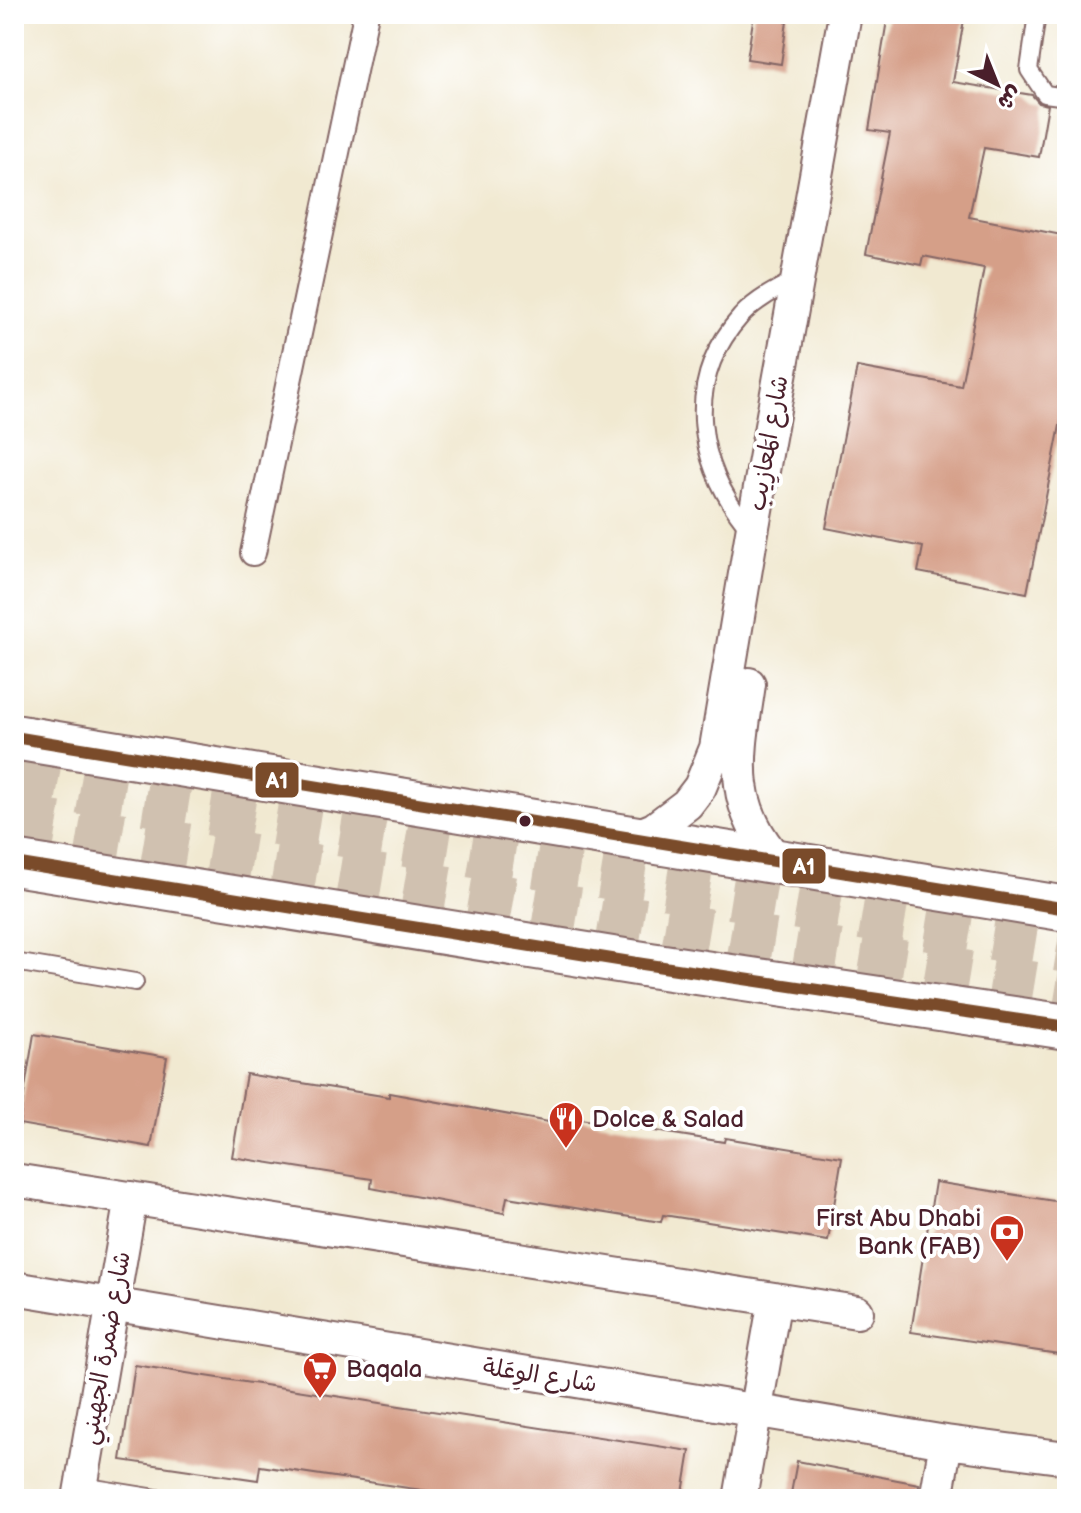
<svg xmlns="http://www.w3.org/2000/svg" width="1081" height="1513" font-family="'Balsamiq Sans','Playpen Sans Arabic',sans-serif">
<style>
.building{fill:#d59f88}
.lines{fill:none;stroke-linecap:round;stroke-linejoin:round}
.trunk-tunnel{stroke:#d0c1b0;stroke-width:44;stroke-dasharray:44 22;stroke-linecap:butt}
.service-casing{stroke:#846665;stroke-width:20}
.pedestrian-casing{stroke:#846665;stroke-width:28}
.minor-casing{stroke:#846665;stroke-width:36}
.primary-casing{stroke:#846665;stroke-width:48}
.service{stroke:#fff;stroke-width:16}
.pedestrian{stroke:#fff;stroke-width:24}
.minor{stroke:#fff;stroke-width:32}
.primary{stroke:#fff;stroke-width:44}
.bus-1-casing{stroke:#fff;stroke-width:18}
.bus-1{stroke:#7a4b2a;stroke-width:12}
.bus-dot{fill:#4a1f2b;stroke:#fff;stroke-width:3}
.labels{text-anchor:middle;stroke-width:8;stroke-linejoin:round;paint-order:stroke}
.street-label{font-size:24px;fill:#4a1f2b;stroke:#fff}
.poi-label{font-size:24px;fill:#4a1f2b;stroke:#fff;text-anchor:start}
.line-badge{stroke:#fff;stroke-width:3}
.badge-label{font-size:22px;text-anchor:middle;font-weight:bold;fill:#fff}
</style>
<rect width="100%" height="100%" fill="#fff"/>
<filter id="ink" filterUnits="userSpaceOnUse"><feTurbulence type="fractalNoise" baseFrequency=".0125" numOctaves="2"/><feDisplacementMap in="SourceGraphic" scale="16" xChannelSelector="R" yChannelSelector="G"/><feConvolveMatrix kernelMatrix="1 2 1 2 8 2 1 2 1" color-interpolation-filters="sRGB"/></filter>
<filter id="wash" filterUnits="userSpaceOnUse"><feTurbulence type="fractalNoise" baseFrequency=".006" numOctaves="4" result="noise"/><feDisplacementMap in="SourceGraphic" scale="32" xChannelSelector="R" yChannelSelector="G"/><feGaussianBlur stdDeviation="1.8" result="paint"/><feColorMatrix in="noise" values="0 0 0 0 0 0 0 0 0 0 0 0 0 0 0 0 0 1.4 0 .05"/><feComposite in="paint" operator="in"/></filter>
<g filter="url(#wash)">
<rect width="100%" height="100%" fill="#f1e9d1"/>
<g id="blocks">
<path class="building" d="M754 14H788L781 64 747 59Z
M888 14H965L953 82 1032 95 1039 103 1048 105 1039 157 984 148 969 217 1067 236V390L1027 593 918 572 923 547 826 528 857 367 961 386 984 268 923 256 921 265 866 254 890 133 869 130Z
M34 1034 167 1057 151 1147 19 1124Z
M246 1074 389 1097V1093L554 1123 555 1115 724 1142 725 1138 842 1157 828 1241 663 1215 661 1222 507 1197 504 1213 371 1188 372 1179 232 1157Z
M935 1182 1067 1203V1303L1059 1354 911 1332Z
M135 1365 690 1451 682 1499H482L260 1466 258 1480 121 1460Z
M797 1461 919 1484 917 1499H790Z"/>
</g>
</g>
<g filter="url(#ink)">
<use href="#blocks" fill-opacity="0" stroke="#846665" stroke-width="2"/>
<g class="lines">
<path class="trunk-tunnel" d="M14 782 1067 951
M14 817 1067 989"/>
<defs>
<path id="service" d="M1037 14 1029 70 1045 94 1067 97
M752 532C697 468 681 383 741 316 757 299 777 289 797 279
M14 962 135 982
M82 1486 163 1499"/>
<path id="pedestrian" d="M253 553 366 14"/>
<path id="minor" d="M749 684C739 754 726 803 778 861
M634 837 654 829 687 804 700 787 716 748 752 532 845 14
M14 1180 857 1312
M14 1288 946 1442 1067 1458
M79 1499 131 1198
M740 1499 775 1299
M936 1499 946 1442"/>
<path id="primary" d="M14 737 1067 909
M14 863 643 964 1067 1027"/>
</defs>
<use href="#service" class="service-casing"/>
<use href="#pedestrian" class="pedestrian-casing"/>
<use href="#minor" class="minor-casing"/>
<use href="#primary" class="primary-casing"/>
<use href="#service" class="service"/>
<use href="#pedestrian" class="pedestrian"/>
<use href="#minor" class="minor"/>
<use href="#primary" class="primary"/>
<defs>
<path id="bus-1" d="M14 737 1067 909
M14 863 643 964 1067 1027"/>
</defs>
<use href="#bus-1" class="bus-1-casing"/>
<use href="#bus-1" class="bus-1"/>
</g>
</g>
<defs>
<symbol id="restaurant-pin" viewBox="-11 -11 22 30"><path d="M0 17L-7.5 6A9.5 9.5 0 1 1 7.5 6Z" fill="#c8321e" stroke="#fff"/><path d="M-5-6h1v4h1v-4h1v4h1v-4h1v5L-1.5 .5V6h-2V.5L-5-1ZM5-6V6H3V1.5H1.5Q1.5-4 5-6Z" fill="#fff"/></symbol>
<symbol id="bank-pin" viewBox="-11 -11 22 30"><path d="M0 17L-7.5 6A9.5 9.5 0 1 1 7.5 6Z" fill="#c8321e" stroke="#fff"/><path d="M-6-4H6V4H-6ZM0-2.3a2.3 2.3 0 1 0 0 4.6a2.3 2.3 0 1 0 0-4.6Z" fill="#fff"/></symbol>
<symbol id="supermarket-pin" viewBox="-11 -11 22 30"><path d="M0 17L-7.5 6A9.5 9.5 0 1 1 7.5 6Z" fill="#c8321e" stroke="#fff"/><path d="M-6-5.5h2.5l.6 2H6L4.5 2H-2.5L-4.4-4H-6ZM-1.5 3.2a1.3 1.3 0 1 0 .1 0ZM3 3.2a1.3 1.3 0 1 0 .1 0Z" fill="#fff"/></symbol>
</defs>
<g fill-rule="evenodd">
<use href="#restaurant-pin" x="546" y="1099" width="40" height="54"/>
<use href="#bank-pin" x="987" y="1212" width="40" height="54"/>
<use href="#supermarket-pin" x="300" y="1349" width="40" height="54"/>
</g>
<circle class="bus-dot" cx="525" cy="821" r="7"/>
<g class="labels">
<g class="street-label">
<text transform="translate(768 443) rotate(-80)" y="8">شارع المَعازِيب</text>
<text transform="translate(105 1348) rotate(-80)" y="8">شارع ضمرة الجهيني</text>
<text transform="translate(540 1375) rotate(9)" y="8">شارع الوِعَلة</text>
</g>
<g class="poi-label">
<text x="592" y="1127">Dolce &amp; Salad</text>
<text x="981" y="1226" text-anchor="end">First Abu Dhabi<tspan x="981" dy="28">Bank (FAB)</tspan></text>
<text x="346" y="1377">Baqala</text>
</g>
</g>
<g class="line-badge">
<rect x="254" y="761" width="46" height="38" rx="8" fill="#7a4b2a"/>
<rect x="781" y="847" width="46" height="38" rx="8" fill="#7a4b2a"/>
</g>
<g class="badge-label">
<text x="277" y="788">A1</text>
<text x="804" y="874">A1</text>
</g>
<rect width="1081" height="1513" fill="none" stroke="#fff" stroke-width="48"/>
<g transform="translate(997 84) rotate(137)" stroke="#ffffff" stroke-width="6" paint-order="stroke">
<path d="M0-6L14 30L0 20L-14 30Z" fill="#4a1f2b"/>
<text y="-12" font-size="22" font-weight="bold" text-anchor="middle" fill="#4a1f2b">ش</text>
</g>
</svg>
